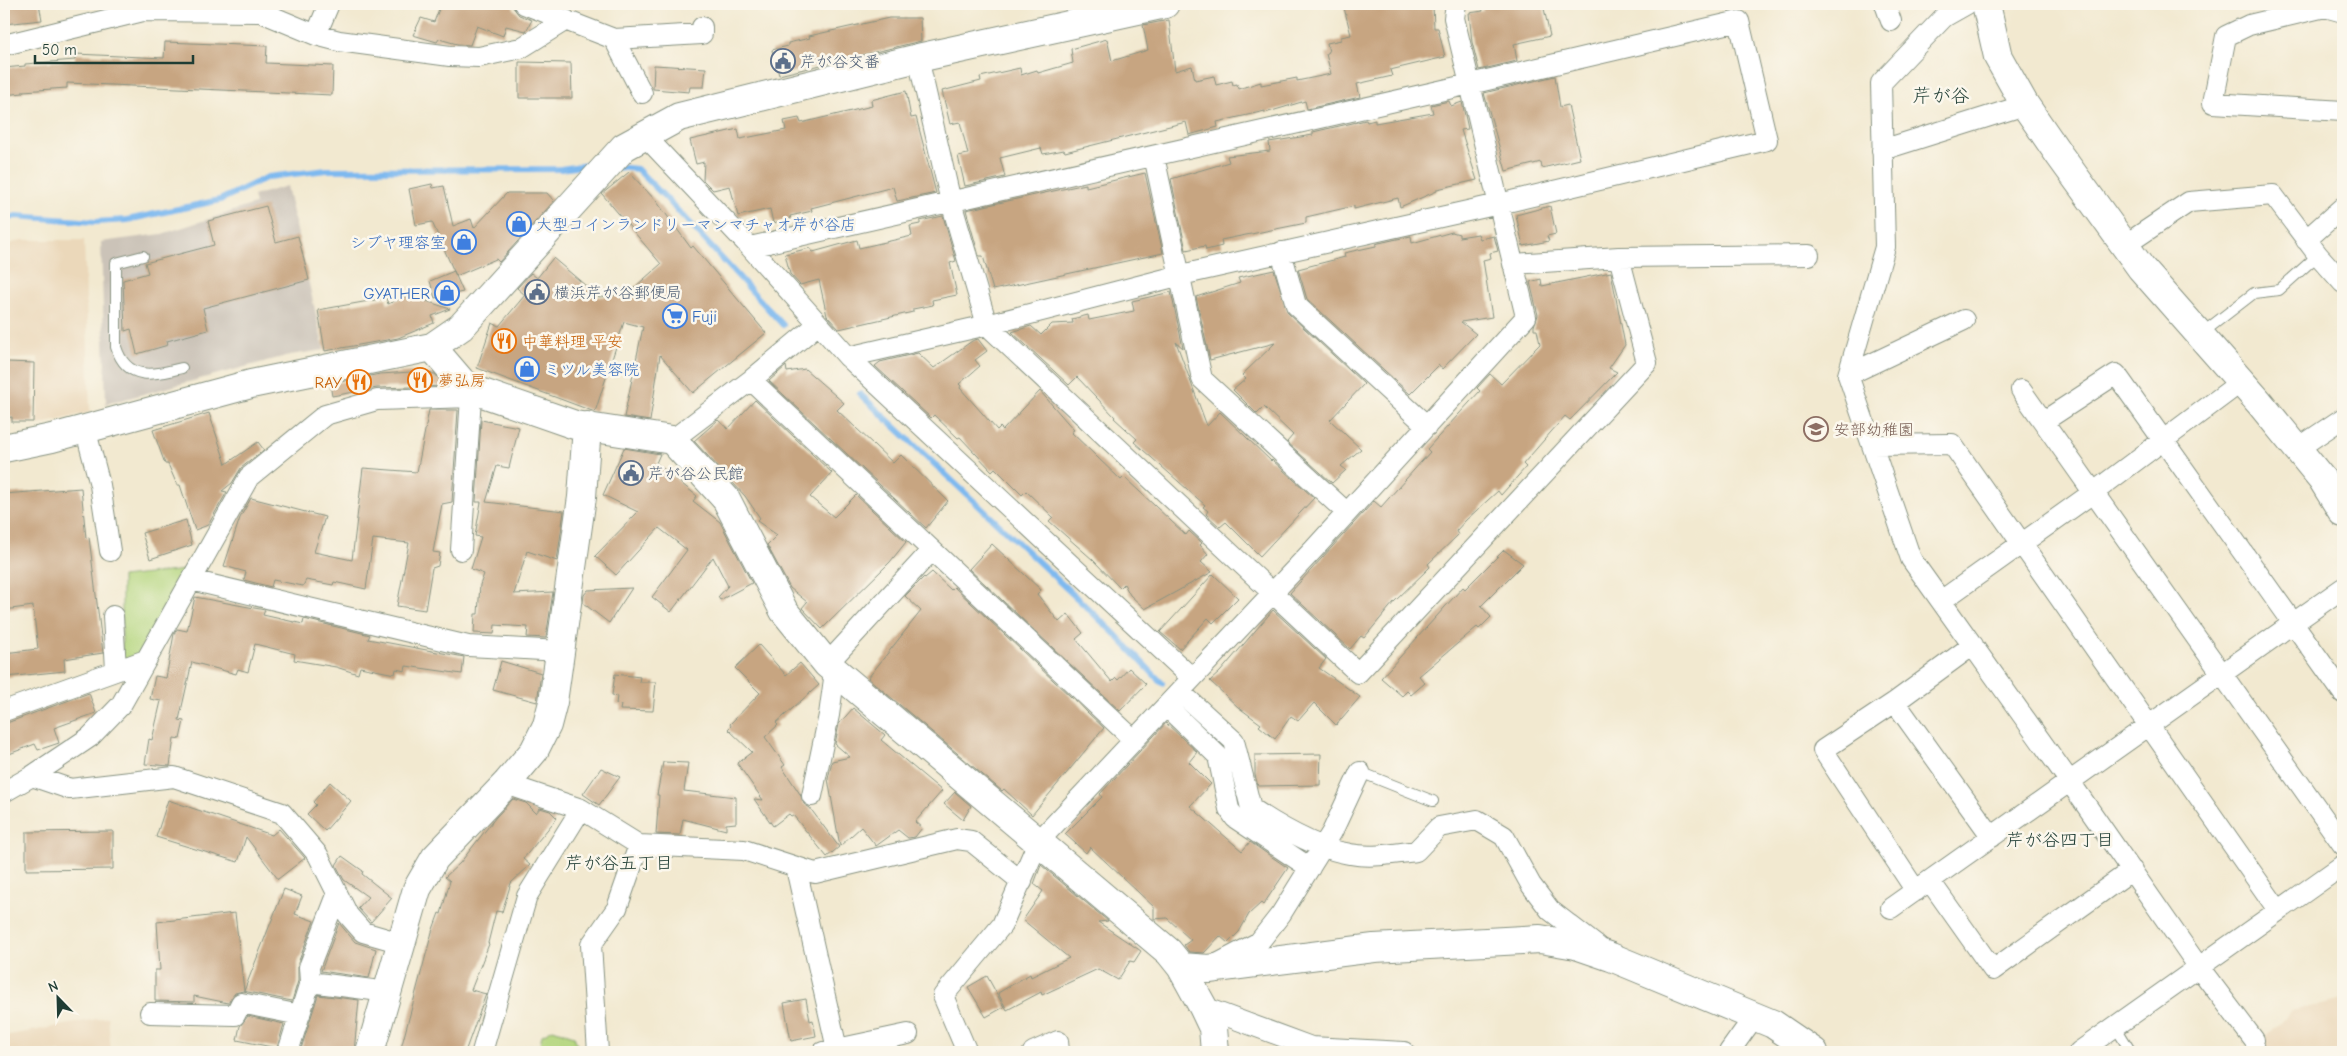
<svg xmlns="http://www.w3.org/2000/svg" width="2347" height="1056" font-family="'Comic Neue','Klee One',sans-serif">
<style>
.built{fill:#ebd8ba}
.industrial{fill:#cbc3b8}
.green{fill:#b3d57d;stroke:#698958}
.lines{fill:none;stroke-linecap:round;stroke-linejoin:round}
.stream{stroke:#7eb9ef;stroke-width:6}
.building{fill:#c7a581}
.lane-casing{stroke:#889382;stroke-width:12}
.street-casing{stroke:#889382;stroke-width:22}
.secondary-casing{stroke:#889382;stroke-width:30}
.lane{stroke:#fff;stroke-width:10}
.street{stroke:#fff;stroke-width:20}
.secondary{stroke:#fff;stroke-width:28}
.labels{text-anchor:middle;stroke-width:5;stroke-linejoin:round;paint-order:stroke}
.service-label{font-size:16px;fill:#4e5e75;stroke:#fbf7ec;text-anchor:start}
.shop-label{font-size:16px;fill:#366cbe;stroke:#fbf7ec;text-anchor:start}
.food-label{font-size:16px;fill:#c56008;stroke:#fbf7ec;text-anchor:start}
.education-label{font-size:16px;fill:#785e54;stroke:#fbf7ec;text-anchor:start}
.neighbourhood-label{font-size:18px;fill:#1f3d34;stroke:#fbf7ec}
.quarter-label{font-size:19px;fill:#1f3d34;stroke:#fbf7ec}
</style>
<rect width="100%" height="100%" fill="#fbf7ec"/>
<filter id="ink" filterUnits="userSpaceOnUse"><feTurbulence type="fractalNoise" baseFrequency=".02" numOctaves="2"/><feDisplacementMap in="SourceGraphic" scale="10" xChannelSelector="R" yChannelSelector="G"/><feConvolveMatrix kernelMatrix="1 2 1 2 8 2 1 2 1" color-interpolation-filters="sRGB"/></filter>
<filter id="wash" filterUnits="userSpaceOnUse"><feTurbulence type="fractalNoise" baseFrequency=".0096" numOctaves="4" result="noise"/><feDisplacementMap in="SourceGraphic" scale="20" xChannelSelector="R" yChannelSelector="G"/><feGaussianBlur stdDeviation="1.12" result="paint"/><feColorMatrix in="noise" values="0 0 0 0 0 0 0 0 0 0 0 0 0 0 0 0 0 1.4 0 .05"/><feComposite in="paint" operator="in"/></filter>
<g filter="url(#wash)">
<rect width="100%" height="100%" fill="#f2e9d0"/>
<path class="built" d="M21 240H84L90 412 38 425V357L4 360V246Z
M2343 999V1052H2253L2291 1011Z
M108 1017 111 1052H4V1036Z"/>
<path class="industrial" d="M287 186 324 350 290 355 106 404 101 242 162 234 255 204 253 196Z"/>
<path class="green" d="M185 570 138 656 122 661V577Z
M553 1029 574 1036 579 1052H538L542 1035Z"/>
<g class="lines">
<path class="stream" d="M617 167 637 169 667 199 783 325
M4 220 16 216 95 222 127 220 220 200 268 177 327 170 561 169 588 165H598
M860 394 1113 632 1162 683
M1202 725 1213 737"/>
</g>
<g id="blocks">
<path class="building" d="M8 4H39L42 20 4 24V10Z
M441 4H506L512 6 519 15 532 20 526 31 506 26 503 36 477 26 470 45 457 44 439 39 437 42 413 35 421 18 434 22Z
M1343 4H1433L1434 28H1438L1445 57 1390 70 1392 76 1357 84 1360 97 1307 109 1305 101 1265 113V111L1217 122 1218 127 1189 135 1186 122 1065 152 1064 150 1043 154 1041 148 1000 158 1005 177 965 186 958 156 968 154 960 122 950 124 942 91 981 81 980 77 1020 68 1021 75 1037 70 1038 73 1073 63 1071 49 1107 39 1112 61 1148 50 1143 25 1169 20 1175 71 1192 66 1195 80 1214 76 1216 85 1232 81 1233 85 1237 84 1238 89 1261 82V85L1297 78V81L1331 74 1326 54 1329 52 1327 43 1341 40V37L1351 35Z
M1481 4H1543L1550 36 1514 44 1517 61 1479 70 1472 42 1469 13 1483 11Z
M889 18H920L921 41 779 75 772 50 788 46V43L810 38 809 36Z
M165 42 267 46 266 63 333 66 332 95 67 83V88L23 91V93L4 95V68L25 66V64L75 60V54L164 58Z
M519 62 571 63 572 98H519Z
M654 65 706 68 704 87H690L689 92 653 89Z
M1555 76 1560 107 1568 105 1580 159 1542 168 1541 162 1506 171 1484 93Z
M906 91 911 118 916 117 936 193 897 201 893 187 811 208 812 211 790 216 791 219 773 223 770 209 738 216 730 186 713 190 703 180 704 162 696 164 690 140 738 129 740 139 786 130 784 121 799 118 801 123 872 106 871 100Z
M1449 101 1451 106 1462 102 1468 129 1461 130 1477 180 1437 189V191L1400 207 1398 198 1354 209V206L1306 217V223L1221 240 1222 246 1206 250 1205 246 1186 250 1171 179 1229 162 1227 156 1270 151 1269 142 1313 135V132L1366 120 1367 122 1375 120V123L1433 113 1431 105Z
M629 172 657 202 691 248 693 246 766 333 693 393 660 355 650 421 624 417 643 327 624 322 595 412 477 368 492 323 499 326 525 295 517 288 531 273 537 278 553 258 599 297 627 294 661 264 602 194Z
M1145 173 1163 253 993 290 983 256H979L966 210 1086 184V187Z
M432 184 433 188 444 186 453 226 471 219 474 228 507 193H547L554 201 499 262 496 259 456 276 432 222 416 225 409 189Z
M266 206 276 242 298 236 309 280 203 308 208 330 167 341 168 345 137 354 131 329 125 331 123 280 148 273 145 263 214 245 208 221Z
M1550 206 1556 234 1547 236 1549 241 1523 246 1516 215Z
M943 216 956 261 950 263 957 295 932 300 933 305 913 309V312L839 329 827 316 819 280 800 285 790 274 785 254 810 248 813 252 857 240 859 248 912 236 910 226 920 224V221Z
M1452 232 1459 234V237L1478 234 1480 239 1494 236 1498 251 1490 253 1491 258 1483 260 1492 317 1461 322 1476 334 1442 369 1439 365 1410 394 1307 299 1298 269 1345 257 1344 253 1376 246V244L1379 243 1411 236 1412 243Z
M1274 270 1288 313 1364 384 1330 420 1361 449 1341 466 1346 470 1332 483 1287 442 1293 435 1264 407 1257 414 1233 390 1246 379 1242 375 1275 343 1210 360 1196 297 1240 283 1238 278Z
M454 271 463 292 435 298 430 281Z
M1611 272 1625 345 1609 368 1617 372 1570 420 1565 416 1523 464 1526 467 1501 495 1498 491 1466 520 1456 531 1458 535 1428 564 1430 567 1394 602 1364 638 1361 636 1350 649 1290 593 1374 501 1381 507 1430 452 1427 449 1480 391 1477 388 1490 374 1501 384 1540 344 1537 330H1534V326L1538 315 1530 282 1541 279 1542 286Z
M1171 292 1183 348 1176 342 1207 426 1220 412 1271 461 1272 460 1314 498 1260 556 1226 522 1220 527 1206 514 1208 511 1203 507 1205 505 1134 442 1137 439 1114 418 1115 417 1077 377 1069 385 1012 332 1031 326 1041 335 1052 324 1073 323 1072 319 1088 315 1089 320 1134 311 1132 301Z
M409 295 450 309 432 316 434 323 398 338 325 351 318 310 386 298 388 304Z
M978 339 987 351 975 360 980 366 959 384 961 386 960 388 997 430 1000 427 1003 430 1040 391 1074 430 1071 432 1121 480 1124 477 1186 535 1189 531 1202 543 1200 545 1208 554 1201 562 1212 572 1145 609 1130 595 1124 584 1120 588 1093 560 1049 521 1053 517 1026 491 1022 495 995 468 992 471 960 437 958 438 934 415 931 418 875 366 880 362 918 353 934 368 972 341Z
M7 362 34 363 33 422H12V417L4 418V372L8 371Z
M786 366 787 372 805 369 844 403 837 410 893 463 901 455 948 501 926 528 769 381Z
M411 372 435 374 445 386 377 388 332 396 330 384 380 374Z
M755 400 832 473 810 497 834 517 856 495 906 542 890 562 822 629 802 608 807 602 790 588 767 545 777 535 757 521 760 518 745 496 694 441 718 420 728 429Z
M429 410H458L452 502 442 504 433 552 440 553 438 566 432 568 425 610 397 606 409 543 373 539 366 589 334 582 333 585 306 580 303 586 273 580 271 587 244 580 246 572 224 566 240 518 251 498 325 517 314 552 352 560 363 468 417 472Z
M209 413 226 464 258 442 264 450 241 468 232 483 222 491 227 492 208 525 195 530 180 485H177L168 464H165L153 430Z
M481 420 519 427 509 468 497 466 486 502 564 511 557 561 527 551 514 594 553 592 546 638 527 637 528 627 495 625 494 634 474 633 475 614H478L480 585 484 574 471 569 481 537 475 536 481 502H476Z
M624 448 660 454 656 463 697 496 693 501 720 522 752 583 720 600 718 597 728 586 713 557 671 612 652 597 687 550 659 528 616 575 595 556 638 512 603 495Z
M81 488 86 538 89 537 103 653 64 659 65 671 6 677 4 653 38 649 33 606 4 610V494Z
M186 520 192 545 150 559 142 533Z
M992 544 1041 590 1037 594 1059 622 1068 614 1083 633 1076 639 1112 682 1116 678 1118 680 1129 668 1146 684 1120 711 969 569Z
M1504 550 1523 564 1481 606 1491 617 1479 629 1477 627 1419 676 1425 683 1411 695 1407 691 1402 696 1381 678 1463 587 1465 589Z
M932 572 951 590 954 587 1104 728 1032 815 1004 789 1002 791 868 678 921 611 905 596 924 577 925 578Z
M1213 574 1238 598 1213 623 1208 618 1180 649 1160 632Z
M632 588 609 623 583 603 584 595 588 590Z
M195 597 265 610 263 615 303 624 304 619 370 635 368 639 464 657 462 674 406 666 405 671 396 669 395 674 360 667 358 674 336 667 294 660 295 654 255 644 248 672 238 669 236 674 192 662 179 720 184 721 180 739 174 738 170 766 145 764 149 739 152 740 161 701 150 699 155 676 166 678 174 634 177 629 187 631Z
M1273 610 1326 659 1319 668 1360 697 1336 725 1314 703 1298 721 1291 716 1275 739 1259 726 1261 724 1238 707 1210 681 1220 672Z
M759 645 786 675 800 663 819 685 776 723 778 725 765 737 785 765 782 767 800 794 804 804 810 808 839 847 827 857 793 815 791 816 789 814 773 826 754 799 763 800 737 763 752 752 728 729 731 726 730 724 760 693 735 668Z
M501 661 541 673 537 702 493 690Z
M615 674 640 677 639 682H656L653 711 620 710 621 705 616 704 617 696 612 695Z
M89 693 96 713 54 728 59 743 38 750 35 744 4 756V724Z
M853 708 885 735 881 740 942 791 915 822 922 828 915 837 908 838 898 830 876 846 861 827 840 846 828 779 832 761 850 757 835 744 839 724Z
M1166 723 1197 752 1189 762 1211 784 1190 806 1242 851 1250 842 1288 868 1263 905 1261 903 1249 914 1239 932 1228 943 1220 936 1204 953 1189 952 1184 945 1191 940 1167 918 1154 919V907L1090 847 1086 853 1065 834 1102 797 1100 794Z
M1321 754 1320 785 1258 786 1255 775V755Z
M663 762 688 763 684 791 736 797V823L726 824V830L683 819 680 835 656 834 659 795H657Z
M601 768 620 777 599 805 583 794Z
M330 782 351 801 325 831 307 814 316 805 313 802Z
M955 792 971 806 963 820 944 804Z
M513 799 526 803 536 813 540 808 550 811 557 818 523 859 530 865 511 883 502 912 496 911 488 943 489 944 471 990 486 994 465 1052H400L432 932 439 913 441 914 450 881 445 877 460 863 496 817Z
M168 800 272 835 279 829 305 858 278 879 246 837 238 862 156 837Z
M113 831V869L26 870V832Z
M342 856 363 871 362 874 392 898 371 922 358 908 368 897 344 880 336 865Z
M1041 865 1108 921 1098 922 1141 951 1134 962 1130 961 1118 980 1098 969 1042 995 1041 992 1007 1010 998 993 1030 974 1031 977 1069 958 1023 920 1043 891 1034 884Z
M284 889 302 896 295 914 314 921 298 963V981L292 1001 243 991 235 993 228 1003 194 996V1002L155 1001V970H160L157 922 235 913 244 991Z
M339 923 355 942 376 949 369 978 321 971Z
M987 976 1004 1007 986 1017 968 987Z
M318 995 359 1000 354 1052H300Z
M806 999 810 1021 813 1020 816 1036 791 1041 784 1003Z
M248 1016 284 1024 277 1048 237 1040 240 1026Z"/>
</g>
</g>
<g filter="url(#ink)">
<use href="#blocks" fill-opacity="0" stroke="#889382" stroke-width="1"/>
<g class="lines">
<defs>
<path id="lane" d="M143 256 116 263V347C127 382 154 375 182 368
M2201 334 2254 293 2279 290 2318 255
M1360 772 1433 801
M2115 1026 2131 1052"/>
<path id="street" d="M524 4 614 39 642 93
M1885 4 1891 21
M2343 12 2325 7 2249 25 2226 36 2213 103 2343 111
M316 35 329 4
M614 39 702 34V27
M4 45 143 11 261 12 316 35 339 41 450 56 479 57 521 48 566 20
M918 58 951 202 987 325 1358 673 1647 363 1619 257
M645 136 750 247 848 357 987 325 1181 275 1499 204 1767 140 1739 21 1470 84 750 247
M1882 150 2025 105
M1154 156 1202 379 1346 512
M2306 240 2343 207
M2125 245 2189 202 2273 195 2318 255 2343 283
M1281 252 1296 305 1427 426
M1513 264 1619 257 1809 255
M1964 320 1848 375 1911 559 2070 782 2198 966 2254 1040
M848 357 1192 678
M1848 375 1885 247 1881 83 1944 17 1967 4
M751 380 1134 740
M2021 390 2343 845
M2044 421 2116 374 2343 693
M85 428 100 485 110 551
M672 440 751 380 817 325
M1872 445 1952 444 2278 910
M2297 449 2343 418
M461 550 471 397
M191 580 468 646 560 651
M1941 601 2094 492 2241 382
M113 616 116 670
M827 664 932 550
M1180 692 1234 741 1251 808C1278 826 1317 849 1350 854 1371 858 1394 854 1416 851L1439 827 1477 820 1504 836 1531 885 1550 910 1598 947
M1895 702 1992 837
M1166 706 1218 756 1229 809 1235 818 1310 868
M4 711 143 661
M32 776 70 789 174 777 282 813 318 855 348 915 363 932 401 943
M506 784 581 809 639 845 617 908 591 945 598 1052
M4 792 32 776 90 737 121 705 249 477 325 415 377 400 471 397 477 391
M812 796 829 715 835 672
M639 845 744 850 815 873 957 839 971 841 1022 882
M796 868 837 1049
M1930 881 1993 970 2132 870
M1916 891 1823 750 1895 702 1973 645
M1891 908 2343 588
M1219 963 1259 942 1281 914 1332 832 1360 772
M310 982 309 967 337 895
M1203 1007 1311 1047 1404 1052
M150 1013 235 1015 241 1003 300 1015
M288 1052 310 982 388 992
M482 1052 527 896 581 809
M823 1052 908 1034
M967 1052 943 996 1002 925 1038 842 1314 549 1526 317 1454 18 1456 4
M1033 1052 1058 1041 1059 1052
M1729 1052 1754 1017
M2079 1052 2343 865"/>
<path id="secondary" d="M1986 4 1998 57 2025 105 2060 156 2141 268 2259 402 2322 479 2343 513
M432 347 462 382 477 391 575 425 672 440 726 499 784 611 827 664 1169 952 1181 967 1209 969 1374 948 1540 939 1576 945 1611 957 1773 1024 1814 1052
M4 448 52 438 251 384 432 347 461 327 624 147 679 117 918 58 1165 4
M1181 967 1203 1007 1213 1028 1215 1052
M370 1052 417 889 435 858 506 784 534 751 547 725 553 702 582 497 587 426"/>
</defs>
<use href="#lane" class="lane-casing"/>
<use href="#street" class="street-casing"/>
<use href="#secondary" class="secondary-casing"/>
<use href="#lane" class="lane"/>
<use href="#street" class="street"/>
<use href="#secondary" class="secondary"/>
</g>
</g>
<defs>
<symbol id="civic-ring" viewBox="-11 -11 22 22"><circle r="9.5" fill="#fbf7ec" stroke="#5c6f8a" stroke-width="1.5"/><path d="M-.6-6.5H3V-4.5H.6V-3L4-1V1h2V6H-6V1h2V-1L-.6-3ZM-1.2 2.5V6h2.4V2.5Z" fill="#5c6f8a"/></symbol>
<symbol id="shop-ring" viewBox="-11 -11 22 22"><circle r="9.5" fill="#fbf7ec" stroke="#3f7fe0" stroke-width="1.5"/><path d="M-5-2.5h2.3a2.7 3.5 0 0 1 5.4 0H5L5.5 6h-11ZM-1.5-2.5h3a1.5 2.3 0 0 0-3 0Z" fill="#3f7fe0"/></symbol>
<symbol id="supermarket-ring" viewBox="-11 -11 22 22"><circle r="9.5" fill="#fbf7ec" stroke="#3f7fe0" stroke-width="1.5"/><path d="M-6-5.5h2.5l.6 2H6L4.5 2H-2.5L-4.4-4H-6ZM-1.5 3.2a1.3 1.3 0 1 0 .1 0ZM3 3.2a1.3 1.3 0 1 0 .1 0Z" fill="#3f7fe0"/></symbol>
<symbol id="restaurant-ring" viewBox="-11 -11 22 22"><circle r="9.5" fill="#fbf7ec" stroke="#e8710a" stroke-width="1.5"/><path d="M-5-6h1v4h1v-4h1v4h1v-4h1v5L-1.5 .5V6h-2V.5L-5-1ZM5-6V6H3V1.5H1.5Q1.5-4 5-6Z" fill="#e8710a"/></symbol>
<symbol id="school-ring" viewBox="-11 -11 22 22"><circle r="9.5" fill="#fbf7ec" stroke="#8d6e63" stroke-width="1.5"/><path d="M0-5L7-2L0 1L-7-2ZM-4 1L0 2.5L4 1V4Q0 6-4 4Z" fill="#8d6e63"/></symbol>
</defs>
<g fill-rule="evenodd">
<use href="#civic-ring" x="769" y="47" width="28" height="28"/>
<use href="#shop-ring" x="505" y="210" width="28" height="28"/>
<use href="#shop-ring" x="450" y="228" width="28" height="28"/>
<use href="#civic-ring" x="523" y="278" width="28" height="28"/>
<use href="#shop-ring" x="433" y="279" width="28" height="28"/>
<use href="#supermarket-ring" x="661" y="302" width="28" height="28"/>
<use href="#restaurant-ring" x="490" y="327" width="28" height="28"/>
<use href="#shop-ring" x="513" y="355" width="28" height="28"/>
<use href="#restaurant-ring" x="406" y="366" width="28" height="28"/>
<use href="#restaurant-ring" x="345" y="368" width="28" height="28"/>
<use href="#school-ring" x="1802" y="415" width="28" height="28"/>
<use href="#civic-ring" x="617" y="459" width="28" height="28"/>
</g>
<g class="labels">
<g class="service-label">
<text x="800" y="67">芹が谷交番</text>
<text x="554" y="298">横浜芹が谷郵便局</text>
<text x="648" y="479">芹が谷公民館</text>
</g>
<g class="shop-label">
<text x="536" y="230">大型コインランドリーマンマチャオ芹が谷店</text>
<text x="446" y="248" text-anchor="end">シブヤ理容室</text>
<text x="430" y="299" text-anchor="end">GYATHER</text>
<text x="692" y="322">Fuji</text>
<text x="544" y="375">ミツル美容院</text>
</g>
<g class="food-label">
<text x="522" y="347">中華料理 平安</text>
<text x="438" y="386">夢弘房</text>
<text x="342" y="388" text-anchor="end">RAY</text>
</g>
<g class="education-label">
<text x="1834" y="435">安部幼稚園</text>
</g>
<g class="neighbourhood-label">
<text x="2060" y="846">芹が谷四丁目</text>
<text x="619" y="869">芹が谷五丁目</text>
</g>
<g class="quarter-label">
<text x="1941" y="102">芹が谷</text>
</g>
</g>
<rect width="2347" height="1056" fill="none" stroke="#fbf7ec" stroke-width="20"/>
<g transform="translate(58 998) rotate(337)" stroke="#fbf7ec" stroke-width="4" paint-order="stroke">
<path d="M0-4L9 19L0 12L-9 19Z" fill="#1f3d34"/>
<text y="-8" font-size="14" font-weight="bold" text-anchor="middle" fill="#1f3d34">N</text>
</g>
<path d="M35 55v8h158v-8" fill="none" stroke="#1f3d34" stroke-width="2.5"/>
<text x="42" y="55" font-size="15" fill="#1f3d34" stroke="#fbf7ec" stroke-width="4" paint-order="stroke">50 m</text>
</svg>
